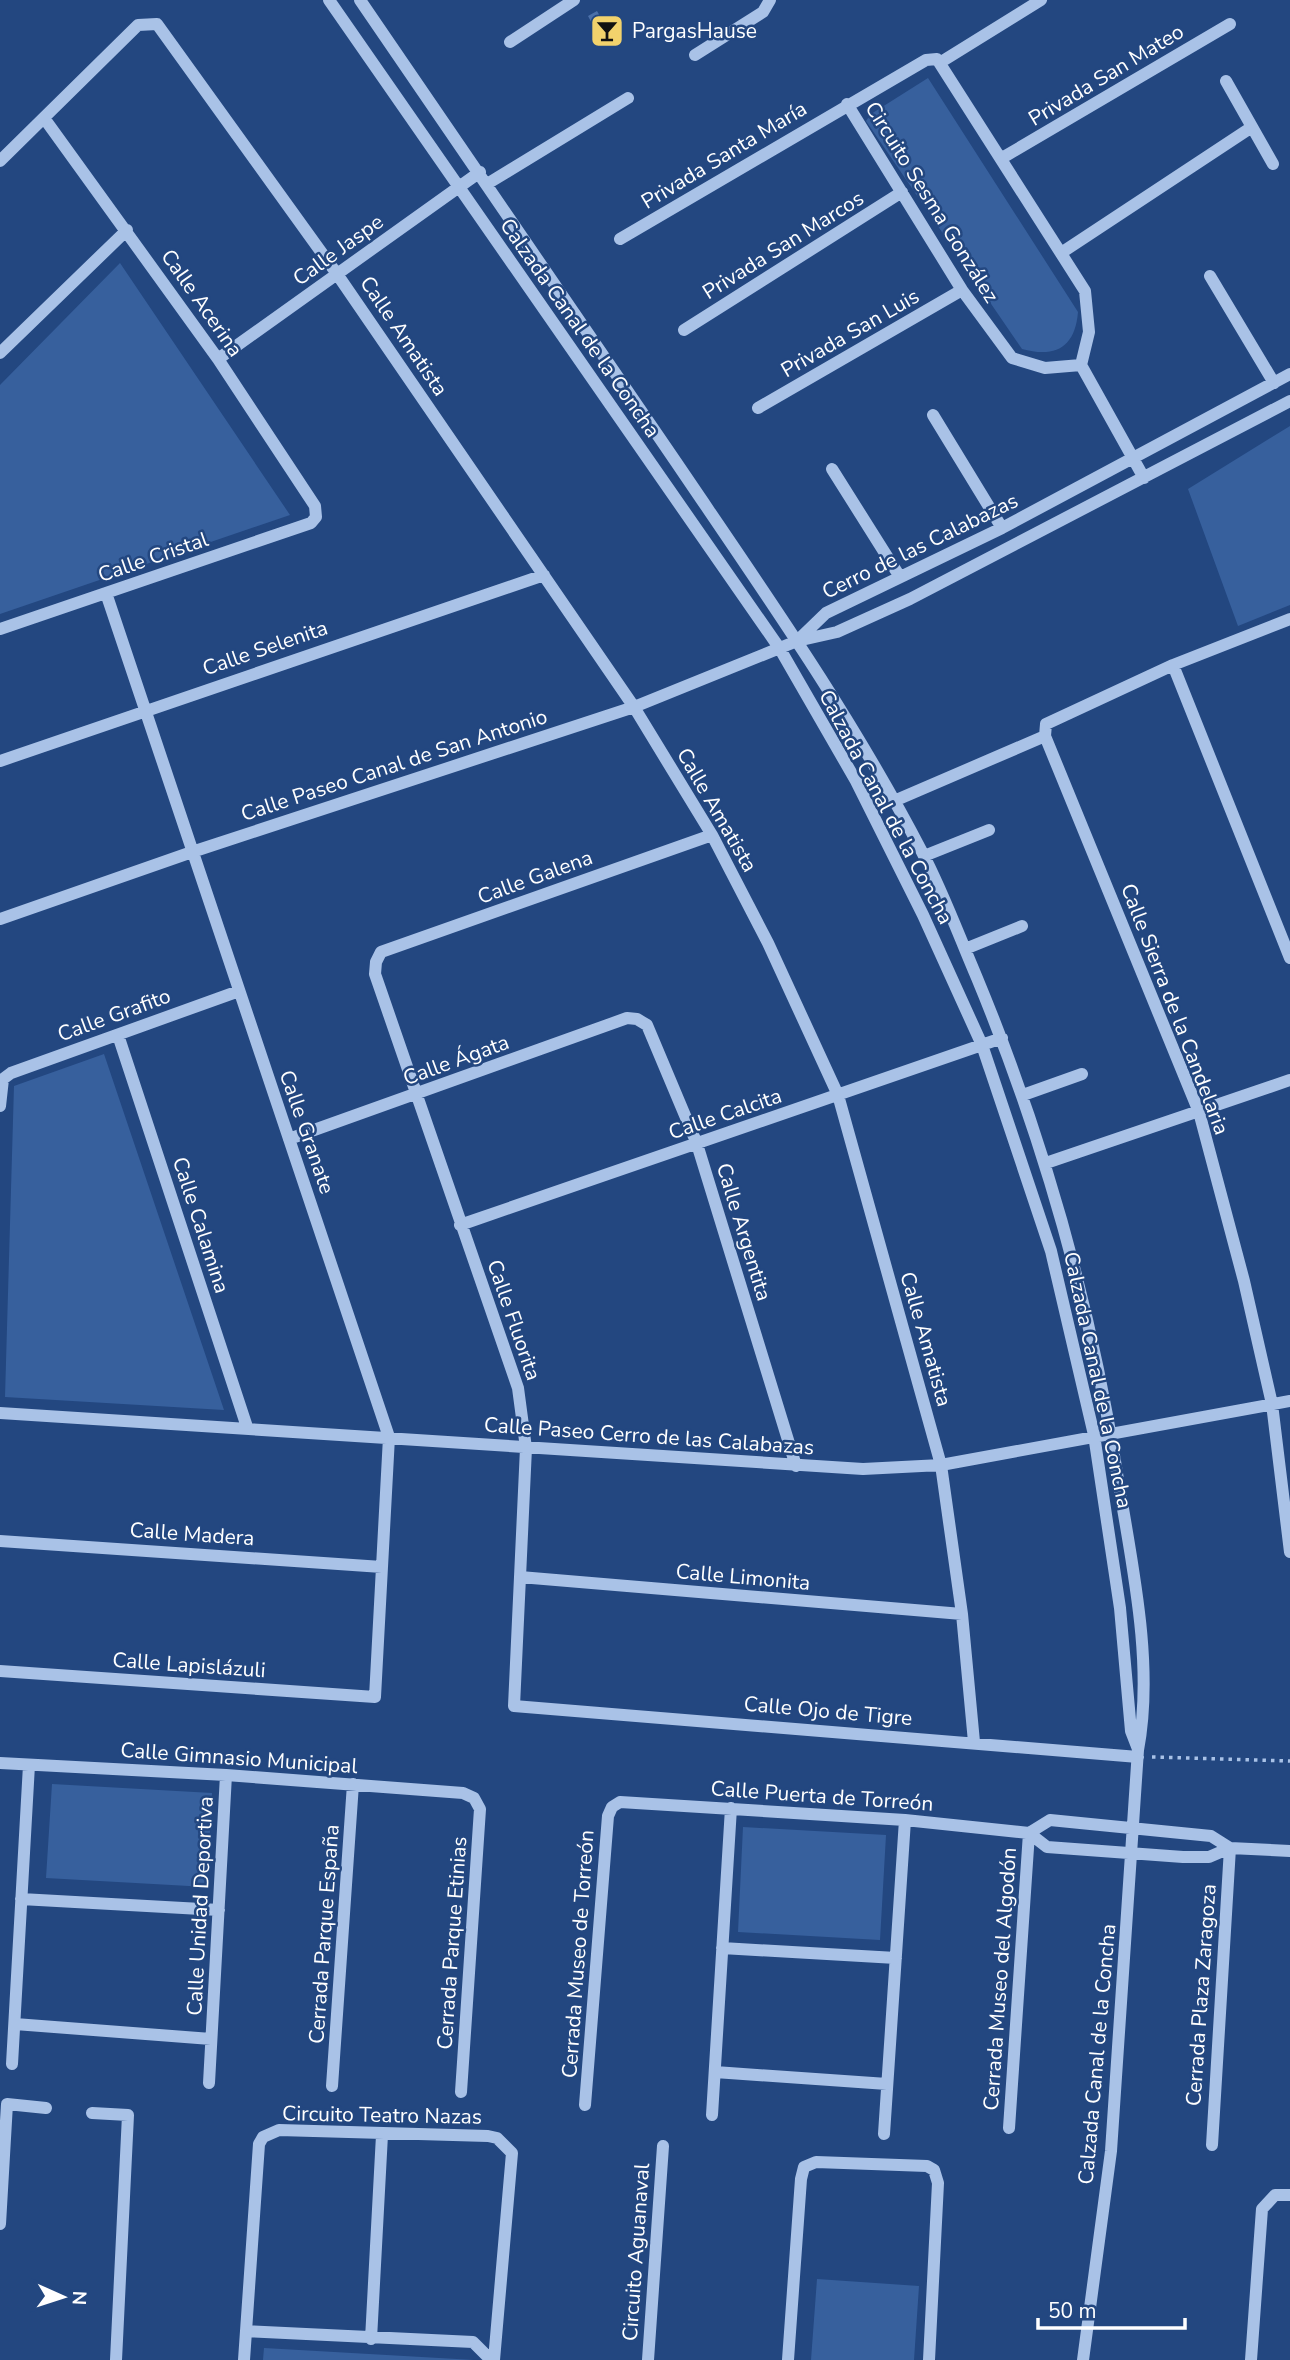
<svg xmlns="http://www.w3.org/2000/svg" width="1290" height="2360" font-family="'Nunito Sans',sans-serif">
<style>
.green{fill:#37609d}
.building{fill:#4b70a9}
.lines{fill:none;stroke-linecap:round;stroke-linejoin:round}
.path{stroke:#a9c2e7;stroke-width:3.5;stroke-dasharray:3.5 5;stroke-linecap:butt}
.minor{stroke:#a9c2e7;stroke-width:12}
.labels{text-anchor:middle;stroke-width:5;stroke-linejoin:round;paint-order:stroke}
.poi-label{font-size:21px;fill:#fff;stroke:#234780;text-anchor:start}
.street-label{font-size:21px;fill:#fff;stroke:#234780}
</style>
<rect width="100%" height="100%" fill="#234780"/>
<path class="green" d="M928 78 1078 312C1075 348 1055 358 1022 349L866 121 871 114Z
M120 263 290 515 0 614V385Z
M1290 426V605L1238 626 1188 489Z
M104 1054 224 1410 5 1397 14 1086Z
M52 1784 212 1793 207 1887 46 1878Z
M743 1827 886 1835 880 1940 738 1932Z
M817 2279 919 2286 914 2360H811Z
M264 2348 474 2360H263Z"/>
<path class="building" d="M597 11 605 25H615L619 37 604 46 588 16Z"/>
<g class="lines">
<path class="path" d="M1152 1757 1290 1761"/>
<path class="minor" d="M329 0 780 649 856 781 923 915 982 1045 1051 1251 1094 1435 1120 1608 1131 1731 1138 1749
M360 0C466 153 571 307 676 462 762 589 851 715 922 852 943 892 959 936 977 978 1042 1135 1089 1299 1116 1467 1130 1556 1155 1661 1138 1750L1111 2151 1083 2360
M510 42 574 0
M695 55 763 12 770 0
M941 62 1041 0
M1226 81 1273 164
M847 104 962 290 1012 358 1045 368 1081 365
M1002 158 1230 24
M0 161 138 25 157 24 337 274 634 707 712 835 768 943 838 1095 941 1465 962 1614 974 1742
M487 184 628 98
M620 239 926 60 937 59 1085 291 1089 332 1081 365 1144 478
M1061 253 1252 127
M1210 276 1274 383
M684 330 902 192
M0 353 127 230
M218 359 480 172
M758 408 962 290
M933 415 1002 528
M832 469 900 577
M1290 619 1173 665 1046 724 1045 736 1199 1112 1244 1281 1272 1404 1290 1552
M0 629 311 523 316 517 315 506 218 359 44 118
M797 641 826 613 1002 528 1290 374
M1173 665 1290 958
M0 761 544 575
M894 801 1045 736
M712 835 381 952 376 962 375 974 518 1388 526 1448 514 1706 1138 1757
M924 856 989 830
M0 919 192 852 634 707 797 641 837 632 910 599 1290 401
M965 949 1022 926
M118 1035 247 1427
M1023 1095 1082 1074
M0 1106 3 1079 11 1073 239 991
M289 1139 627 1018 637 1019 647 1025 697 1144 796 1466
M1046 1163 1290 1080
M460 1225 1002 1038
M0 1413 863 1469 941 1465 1290 1401
M0 1541 382 1567
M520 1577 962 1614
M0 1671 375 1697 389 1437 106 593
M0 1763 226 1775 463 1793 474 1798 480 1809 461 2092
M1029 1833 1050 1820 1211 1836 1230 1848
M21 1899 219 1910
M722 1948 896 1958
M15 2024 211 2039
M12 2064 29 1765
M715 2072 887 2084
M209 2083 226 1775
M332 2086 353 1784
M585 2105 608 1816 612 1807 620 1802 905 1820 1029 1833 1047 1847 1183 1857H1209L1230 1848 1290 1851
M92 2113 128 2115 116 2360
M712 2115 731 1808
M1009 2128 1029 1833
M884 2134 905 1820
M1212 2145 1230 1848
M0 2224 7 2104 46 2108
M246 2331 473 2342 491 2360
M371 2339 382 2135
M244 2360 259 2144 263 2137 279 2130 488 2136 497 2138 512 2153 494 2360
M648 2360 663 2146
M788 2360 801 2179 804 2167 816 2162 927 2166 934 2170 938 2183 929 2360
M1251 2360 1262 2209 1275 2195H1290"/>
</g>
<defs>
<symbol id="bar-square" viewBox="-11 -11 22 22"><rect x="-9" y="-9" width="18" height="18" rx="4" fill="#f2d26c" stroke="#234780"/><path d="M-6-5H6L.8 .8V4.5H3.5V6h-7V4.5H-.8V.8Z" fill="#111"/></symbol>
</defs>
<g fill-rule="evenodd">
<use href="#bar-square" x="588" y="12" width="38" height="38"/>
</g>
<g class="labels">
<g class="poi-label">
<text x="632" y="38">PargasHause</text>
</g>
<g class="street-label">
<text transform="translate(1106 75) rotate(-31)" y="7">Privada San Mateo</text>
<text transform="translate(724 155) rotate(-31)" y="7">Privada Santa María</text>
<text transform="translate(932 202) rotate(58)" y="7">Circuito Sesma González</text>
<text transform="translate(783 245) rotate(-32)" y="7">Privada San Marcos</text>
<text transform="translate(338 250) rotate(-36)" y="7">Calle Jaspe</text>
<text transform="translate(202 303) rotate(55)" y="7">Calle Acerina</text>
<text transform="translate(580 328) rotate(55)" y="7">Calzada Canal de la Concha</text>
<text transform="translate(850 333) rotate(-30)" y="7">Privada San Luis</text>
<text transform="translate(404 336) rotate(56)" y="7">Calle Amatista</text>
<text transform="translate(920 546) rotate(-26)" y="7">Cerro de las Calabazas</text>
<text transform="translate(153 557) rotate(-19)" y="7">Calle Cristal</text>
<text transform="translate(265 648) rotate(-19)" y="7">Calle Selenita</text>
<text transform="translate(394 765) rotate(-18)" y="7">Calle Paseo Canal de San Antonio</text>
<text transform="translate(886 807) rotate(62)" y="7">Calzada Canal de la Concha</text>
<text transform="translate(717 810) rotate(60)" y="7">Calle Amatista</text>
<text transform="translate(535 877) rotate(-20)" y="7">Calle Galena</text>
<text transform="translate(1175 1009) rotate(69)" y="7">Calle Sierra de la Candelaria</text>
<text transform="translate(114 1015) rotate(-20)" y="7">Calle Grafito</text>
<text transform="translate(456 1060) rotate(-20)" y="7">Calle Ágata</text>
<text transform="translate(725 1114) rotate(-19)" y="7">Calle Calcita</text>
<text transform="translate(307 1132) rotate(71)" y="7">Calle Granate</text>
<text transform="translate(201 1225) rotate(72)" y="7">Calle Calamina</text>
<text transform="translate(744 1232) rotate(73)" y="7">Calle Argentita</text>
<text transform="translate(514 1320) rotate(71)" y="7">Calle Fluorita</text>
<text transform="translate(926 1339) rotate(74)" y="7">Calle Amatista</text>
<text transform="translate(1098 1380) rotate(78)" y="7">Calzada Canal de la Concha</text>
<text transform="translate(649 1436) rotate(4)" y="7">Calle Paseo Cerro de las Calabazas</text>
<text transform="translate(192 1534) rotate(4)" y="7">Calle Madera</text>
<text transform="translate(743 1577) rotate(5)" y="7">Calle Limonita</text>
<text transform="translate(189 1665) rotate(4)" y="7">Calle Lapislázuli</text>
<text transform="translate(828 1711) rotate(5)" y="7">Calle Ojo de Tigre</text>
<text transform="translate(239 1758) rotate(4)" y="7">Calle Gimnasio Municipal</text>
<text transform="translate(822 1796) rotate(4)" y="7">Calle Puerta de Torreón</text>
<text transform="translate(200 1906) rotate(-87)" y="7">Calle Unidad Deportiva</text>
<text transform="translate(324 1934) rotate(-86)" y="7">Cerrada Parque España</text>
<text transform="translate(452 1943) rotate(-86)" y="7">Cerrada Parque Etinias</text>
<text transform="translate(578 1954) rotate(-86)" y="7">Cerrada Museo de Torreón</text>
<text transform="translate(1000 1979) rotate(-86)" y="7">Cerrada Museo del Algodón</text>
<text transform="translate(1201 1995) rotate(-86)" y="7">Cerrada Plaza Zaragoza</text>
<text transform="translate(1097 2054) rotate(-85)" y="7">Calzada Canal de la Concha</text>
<text transform="translate(382 2115) rotate(1)" y="7">Circuito Teatro Nazas</text>
<text transform="translate(636 2252) rotate(-86)" y="7">Circuito Aguanaval</text>
</g>
</g>
<g transform="translate(63 2297) rotate(93)" stroke="#234780" stroke-width="5" paint-order="stroke">
<path d="M0-5L12 26L0 18L-12 26Z" fill="#ffffff"/>
<text y="-10" font-size="19" font-weight="bold" text-anchor="middle" fill="#ffffff">N</text>
</g>
<path d="M1038 2318v10h147v-10" fill="none" stroke="#ffffff" stroke-width="3.5"/>
<text x="1048" y="2318" font-size="21" fill="#ffffff" stroke="#234780" stroke-width="5" paint-order="stroke">50 m</text>
</svg>
